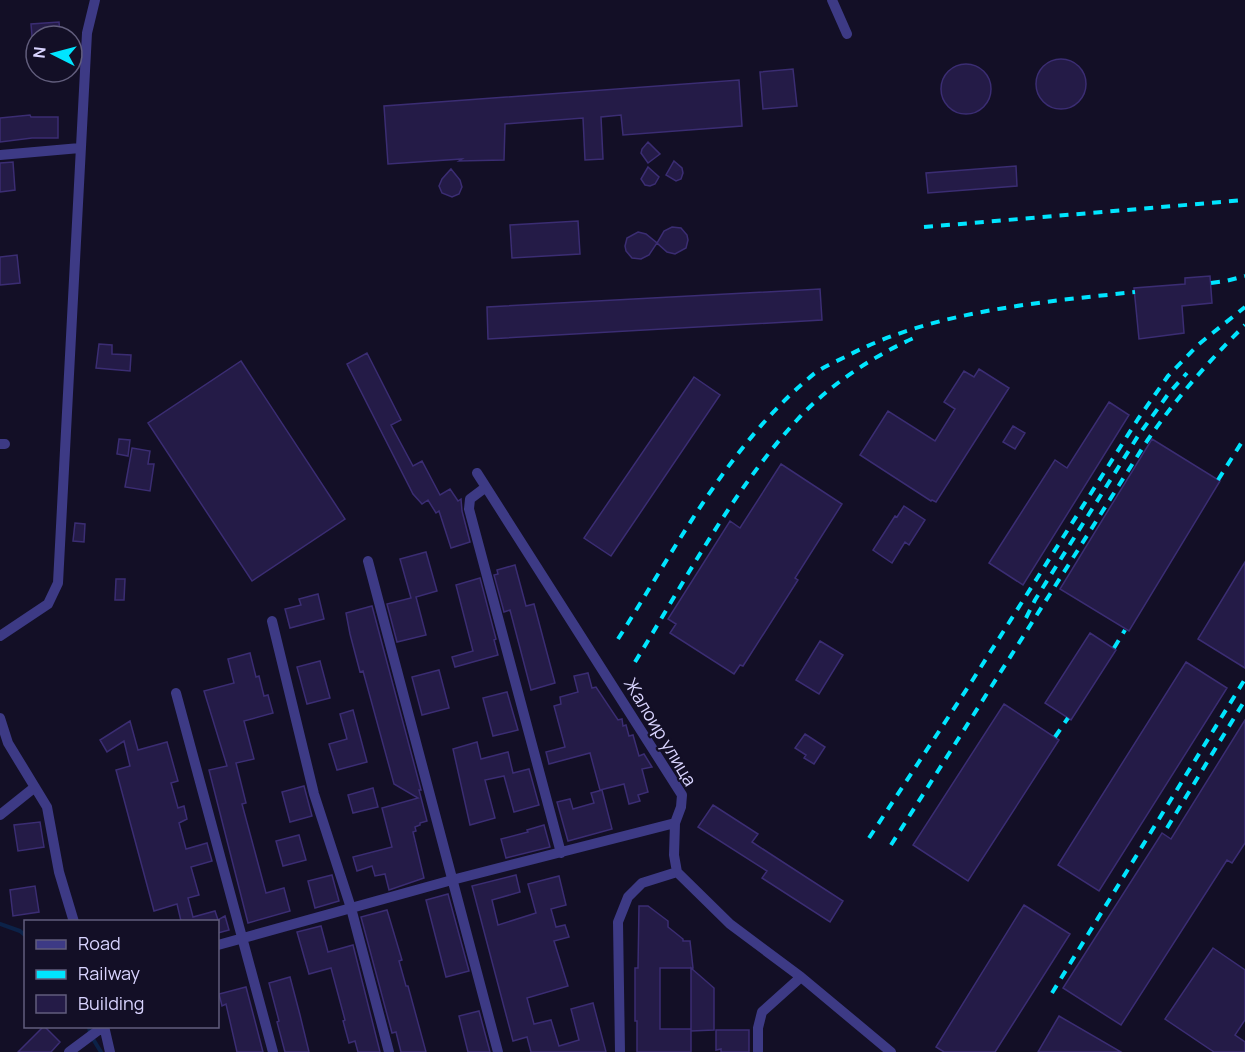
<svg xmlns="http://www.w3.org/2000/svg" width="1245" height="1052" font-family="Manrope,sans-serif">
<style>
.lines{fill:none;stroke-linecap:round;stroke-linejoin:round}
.stream{stroke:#0c2248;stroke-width:4}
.building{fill:#241b47;stroke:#3b2d73;stroke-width:1.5}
.minor{stroke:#3d3a85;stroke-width:10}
.rail{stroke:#00e5ff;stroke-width:4;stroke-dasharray:9 8;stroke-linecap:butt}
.labels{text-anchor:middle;stroke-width:4.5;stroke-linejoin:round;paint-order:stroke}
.street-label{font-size:18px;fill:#d9d4ff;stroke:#130f26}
</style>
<rect width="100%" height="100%" fill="#130f26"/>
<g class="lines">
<path class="stream" d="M0 924 20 931 26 936
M89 1026 90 1034 101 1052"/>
</g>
<path class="building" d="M59 22 60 34 32 36 31 24Z
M1036 84a25 25 0 1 1 50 0a25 25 0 1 1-50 0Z
M941 89a25 25 0 1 1 50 0a25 25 0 1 1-50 0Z
M793 69 797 106 763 109 760 72Z
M739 80 742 126 623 135 621 115 601 117 603 159 585 160 583 118 505 124 504 160 459 161 462 159 388 164 384 106Z
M30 115 31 117H58V138H32L0 142V118Z
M648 142 660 154 648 163 641 153 642 149Z
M674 161 682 168 683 173 681 179 676 181 666 175Z
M13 162 15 190 0 192V163Z
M1016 166 1017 186 928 193 926 173Z
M648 167 659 177 655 184 650 186 645 185 641 179Z
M451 169 460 180 462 187 459 194 452 197 442 193 439 186 442 179Z
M578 221 580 254 512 258 510 225Z
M672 227 681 228 687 235 688 240 686 248 675 254 667 252 657 243 664 231Z
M638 232 646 234 657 243 649 255 641 259 632 258 626 251 625 246 627 238Z
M17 255 20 283 0 285V257Z
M1210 276 1212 303 1182 306 1184 333 1139 339 1134 288 1185 284V278Z
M820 289 822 320 488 339 487 307Z
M99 344 112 345V354L131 355 130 371 96 368Z
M367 353 401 420 391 425 413 466 422 461 440 495 450 489 458 501 461 499 462 511 470 542 451 548 439 511 436 513 428 500 422 504 413 494 347 364Z
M241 361 345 519 252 581 148 423Z
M979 369 1009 388 936 502 932 500 931 501 860 455 888 411 935 441 955 409 944 402 964 371 974 377Z
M694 377 720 395 611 556 584 538Z
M1109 402 1129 415 1023 585 989 563 1055 460 1067 468Z
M1013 426 1025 433 1015 449 1003 442Z
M119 439 130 440 128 456 117 454Z
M1152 439 1220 481 1129 631 1060 589Z
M132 448 150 451 148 464H154L150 491 125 487Z
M781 464 842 504 795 578 798 580 743 666 740 665 734 674 670 633 676 624 668 619 730 521 740 528Z
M904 506 925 520 909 545 905 542 892 563 873 550 895 516 897 517Z
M75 523 85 524 84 542 73 541Z
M426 552 437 591 416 597 426 635 397 642 387 604 411 598 400 559Z
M1245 562V668L1198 639Z
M515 565 526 606 534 604 555 683 531 690 510 610 504 612 494 575 498 574 497 570Z
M480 578 496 639 494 640 498 655 455 667 452 657 473 651 456 585Z
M116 579H125L124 600H115Z
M318 594 324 619 290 628 285 609 301 605 299 599Z
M372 606 421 790H419L427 821 420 823V825L415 827 416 831 413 832 424 878 389 890 385 874 375 876 372 866 357 871 353 857 392 847 382 808 418 798 394 784 363 671 360 672 350 634 346 613Z
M1090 633 1116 650 1071 720 1045 703Z
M820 641 843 655 819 694 796 680Z
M250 653 256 677 259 676 264 696 268 695 273 713 244 721 254 759 236 763 246 803 242 804 266 893 284 888 290 911 248 923 209 770 227 766 204 691 234 683 228 659Z
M320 661 330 698 307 704 297 667Z
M1186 662 1227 688 1099 891 1058 865Z
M439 670 449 708 422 715 412 677Z
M588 673 592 688 596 687 618 720 622 719 623 726 626 725 629 736 633 735 639 756 644 754 652 767 642 769 648 792 638 795 640 801 629 804 624 784 600 790 590 753 549 764 546 752 565 747 554 706 561 704 560 697 578 692 574 676Z
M507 692 518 730 493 736 483 698Z
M1004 704 1059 740 968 881 913 845Z
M353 710 367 762 337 770 329 744 347 739 340 714Z
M1245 720V843L1232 863 1227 860 1121 1025 1063 988 1162 833 1171 839Z
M130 721 138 750 167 742 178 781 171 783 178 808 184 806 187 819 179 823 186 849 207 843 212 861 191 867 199 895 188 898 193 917 215 911 218 920 225 916 229 930 218 933V921H181L177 904 154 911 116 770 130 766 124 741 107 752 100 740Z
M805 734 825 747 814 764 804 758 806 755 795 748Z
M477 742 481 759 508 752 513 773 529 769 539 805 514 812 504 776 485 780 495 818 470 825 453 749Z
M304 786 312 816 290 822 282 792Z
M373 788 378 807 353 813 348 795Z
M602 790 612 829 568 841 557 802 570 799 573 809 594 803 591 793Z
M713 805 758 834 752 842 843 901 830 922 762 878 767 871 698 827Z
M40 822 44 847 18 851 14 825Z
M544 825 550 847 506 858 501 839 528 832 527 830Z
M299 835 306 860 283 866 276 841Z
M332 875 339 901 315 908 308 881Z
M516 875 520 892 492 900 498 925 536 913 528 884 559 876 566 905 551 909 556 927 565 925 569 937 554 941 568 986 527 998 534 1024 551 1020 559 1046 579 1040 571 1009 593 1003 606 1052H531L527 1037 513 1041 472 886Z
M35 886 39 912 13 916 10 890Z
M448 894 469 971 446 977 426 900Z
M1024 905 1070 934 995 1052H944L936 1047Z
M639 906H648L668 921V927L683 939V941H690L693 968H660V1029H691V1052H637V1021H635V968H638Z
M387 910 402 960 399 961 406 986H408L426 1052H401L396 1032 392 1033 361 917Z
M321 926 328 952 353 945 380 1052H358L355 1041 349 1043 343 1021 345 1020 331 968 309 974 297 932Z
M1213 948 1245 970V1020L1235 1035 1245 1042V1052H1214L1165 1019Z
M691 968 714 988V1030L691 1031Z
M290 977 300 1015 309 1052H285L277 1022 279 1021 269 983Z
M246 987 256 1025 263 1052H237L226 1004 222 1006 219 994Z
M479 1011 490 1052H468L459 1016Z
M1059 1016 1121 1052H1038Z
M44 1026 60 1042 51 1052H18Z
M716 1030H749V1052H721V1049L716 1050Z"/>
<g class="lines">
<path class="minor" d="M832 0 847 34
M0 155 80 148
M0 444H5
M477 473 682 795 681 807 675 823 674 855 677 872 730 924 801 977 891 1052
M486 487 470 499 469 509 561 853
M368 561 498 1052
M272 621 314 794 351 908 389 1052
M0 636 48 604 58 583 87 33 95 0
M176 693 273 1052
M0 718 8 743 47 807 59 872 74 922
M0 815 35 787
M218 945 452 880 675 823
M104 1026 110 1052
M69 1052 104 1026
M620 1052 618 922 628 897 642 883 677 872
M758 1052V1028L762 1012 801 977"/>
<path class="rail" d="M924 227 1245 200
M1211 283 1226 281 1245 276
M1218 480 1245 437
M1026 618 1035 600 1138 436 1169 393 1187 373
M618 639C676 548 730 442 815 373 825 366 837 361 847 356 932 311 1041 302 1135 292
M1114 648 1125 630
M635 662C685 581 732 491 797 420 829 385 873 356 916 337
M1055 737 1068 718
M1167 828 1245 700
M869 838 972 681 1138 419 1168 376 1199 344 1245 307
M891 845 1147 441C1177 397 1208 362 1245 325
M1052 993 1245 679"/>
</g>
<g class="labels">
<g class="street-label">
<text transform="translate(660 732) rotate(59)" y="6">Жалоир улица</text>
</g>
</g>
<rect x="24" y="920" width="195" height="108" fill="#130f26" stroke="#625e7d" stroke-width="1.5"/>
<rect x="36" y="940" width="30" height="9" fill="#3d3a85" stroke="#625e7d" stroke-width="1.5"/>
<text x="78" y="950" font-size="18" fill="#d9d4ff">Road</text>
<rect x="36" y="970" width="30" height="9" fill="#00e5ff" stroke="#625e7d" stroke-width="1.5"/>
<text x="78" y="980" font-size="18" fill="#d9d4ff">Railway</text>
<rect x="36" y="995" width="30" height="18" fill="#241b47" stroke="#625e7d" stroke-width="1.5"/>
<text x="78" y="1010" font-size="18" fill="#d9d4ff">Building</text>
<g transform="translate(54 54) rotate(276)"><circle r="28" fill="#130f26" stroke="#625e7d" stroke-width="1.5"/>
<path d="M0-4.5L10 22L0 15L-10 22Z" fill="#00e5ff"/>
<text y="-9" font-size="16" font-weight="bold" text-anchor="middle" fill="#d9d4ff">N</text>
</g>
</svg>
